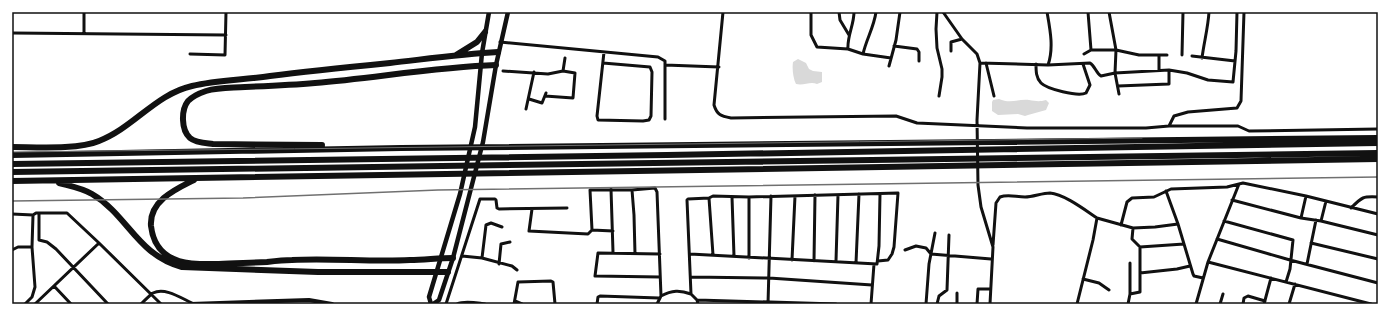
<svg xmlns="http://www.w3.org/2000/svg" width="1390" height="316" font-family="Rubik,sans-serif">
<style>
.water{fill:#d9d9d9}
.lines{fill:none;stroke-linecap:round;stroke-linejoin:round}
.minor{stroke:#111;stroke-width:3}
.tertiary{stroke:#111;stroke-width:4}
.secondary{stroke:#111;stroke-width:4.5}
.motorway{stroke:#111;stroke-width:6}
.tram{stroke:#707070;stroke-width:1}
.rail{stroke:#707070;stroke-width:1.5}
.neatline{fill:none;stroke:#111;stroke-width:1.5}
</style>
<rect width="100%" height="100%" fill="#fff"/>
<path class="water" d="M798 59 806 63 809 69 813 71 822 72V82L817 84C810 81 804 86 796 84 793 78 792 68 793 62Z
M999 99C1010 104 1018 99 1029 100 1036 101 1039 102 1046 100L1049 103 1046 110 1028 115 1025 116 1018 114 998 115 992 111V102L993 100Z"/>
<g class="lines">
<path class="minor" d="M723 12 714 105C717 115 721 116 731 118L896 116 917 123 1027 128H1146L1169 126
M811 12V35L817 47 848 49 863 54 891 58
M839 12 840 20 849 35
M937 12 936 29 937 48 942 69V77L939 96
M943 12 962 39 977 54 980 63 977 120 978 185 981 207 993 247 990 304
M1109 12 1116 50 1115 73 1119 94
M1244 12 1241 101 1237 108 1188 112 1174 116 1169 126H1238L1249 131 1378 129
M12 33 226 35
M84 33V12
M500 42 658 57 665 61V119
M894 46 917 49 919 52V61
M848 49C847 36 854 25 854 12
M1091 50H1116L1139 55H1167
M951 51V42L962 39
M190 54 225 55 226 12
M863 54C866 40 874 27 876 12
M1084 54 1091 50 1088 12
M1182 55 1183 12
M1192 56 1235 61
M1202 58C1204 42 1208 28 1209 12
M603 63 650 67 652 72 651 116 649 120 643 121 598 120 597 116 604 52
M980 63 1048 65C1054 48 1050 29 1047 12
M986 63 994 96
M1036 64C1036 71 1036 78 1041 83 1047 89 1078 97 1086 93L1090 85 1083 64
M665 65 719 67
M1048 65 1090 63C1095 66 1096 73 1101 76L1115 73 1169 70 1187 73 1208 80 1233 82 1236 51 1237 12
M889 66 896 40 900 12
M1159 70V56
M503 71 548 74 563 71 575 73 573 98 545 96
M563 71 565 58
M1118 86 1169 84V70
M529 99 542 103 546 93
M526 109 534 72
M611 189 613 252
M1166 191 1178 224 1193 274 1194 276 1203 278
M732 197 734 256
M749 197V258
M709 198 713 255
M1232 200 1301 218 1321 221 1378 235
M1351 208C1362 197 1363 196 1378 197
M532 209 529 231 588 234 592 230 590 190H632
M39 213V240L47 242 56 249 108 304
M12 214 33 215
M1097 218 1133 228 1155 227 1178 224
M1301 218 1306 196
M1224 221 1293 240 1290 269 1286 282
M1321 221 1326 201
M1121 225 1127 202 1132 198 1154 197 1171 189 1227 187 1243 183 1306 196 1378 214
M1133 228 1132 239 1140 247 1184 244
M592 230 613 231
M1217 239 1290 260 1378 283
M1311 243 1378 259
M993 245 996 203 1000 197C1008 194 1016 197 1025 197 1033 197 1042 193 1050 193 1064 194 1085 210 1097 218L1093 240 1077 304
M12 250 18 247H32
M905 250 916 246 926 248 931 254 991 259
M635 254 634 215 632 190 655 188 657 192 661 296 657 304
M660 254 598 253 595 276 660 277
M690 254 877 264 879 246 880 194
M462 256 482 258 512 266 517 270
M482 258 486 225 491 223 502 227
M792 260 795 196
M814 261 815 195
M836 261 838 195
M1208 262 1371 304
M856 263 859 194
M499 264 501 244 510 242
M1307 264 1316 220
M1140 273 1177 269 1190 266
M691 277 769 278 872 285
M1083 279 1099 283 1109 290
M54 286 71 304
M1130 294 1140 292V247
M661 296C672 290 680 290 691 294
M697 300 836 304
M515 301 522 304
M25 304 32 297 35 287 32 247 33 215 36 213H67L99 243
M35 304 99 243 161 304
M141 304C145 300 149 296 153 293 165 287 181 298 192 303
M446 304 480 199H495L496 200 497 208 499 209 567 208
M457 304C465 300 477 303 485 304
M514 304 518 282 551 281 553 282 555 304
M597 304 598 297 600 296 659 298
M698 304 697 300 691 294 687 200 688 199 709 198 713 196 749 197 898 193 894 247 892 254 888 260 878 261
M768 304 771 196
M871 304 874 264
M926 304 929 264 935 233
M937 304 939 296 947 290 949 235
M957 304V293
M977 304 978 289H990
M1128 304 1130 294V263
M1196 304 1208 262 1239 184
M1220 304 1223 294
M1243 304 1244 298 1248 296 1265 301
M1264 304 1271 278
M1289 304 1295 284"/>
<path class="tertiary" d="M191 304 309 300 332 304"/>
<path class="secondary" d="M431 304 429 297 460 194 475 127 482 53 489 12
M433 304 439 300 453 258 483 142 496 65 508 12"/>
<path class="motorway" d="M456 55 477 42 485 32
M322 145 213 144C205 143 196 143 190 138 181 130 181 110 188 101 193 96 200 93 206 91 219 87 232 88 245 87 269 86 292 85 315 83 375 78 435 67 496 65
M12 147C35 147 78 150 99 141 133 128 156 94 192 86 217 80 244 80 270 76 310 71 350 67 390 63 426 59 462 54 498 52
M12 155 401 148 1378 138
M12 164 667 155 1378 143
M12 172 1378 153
M194 180C176 189 149 201 151 226 153 244 163 256 179 261 192 265 206 264 219 264 235 263 251 263 267 262 275 261 283 260 292 260 331 258 371 262 410 260 424 260 438 258 453 258
M12 181 1378 159
M59 183C70 186 82 188 92 194 128 215 137 255 182 267L318 272H448"/>
<path class="tram" d="M12 152C389 148 765 143 1142 138"/>
<path class="rail" d="M12 201 243 198 438 190 1378 177"/>
</g>
<rect width="1390" height="316" fill="none" stroke="#ffffff" stroke-width="26"/>
<rect x="13" y="13" width="1364" height="290" class="neatline"/>
</svg>
